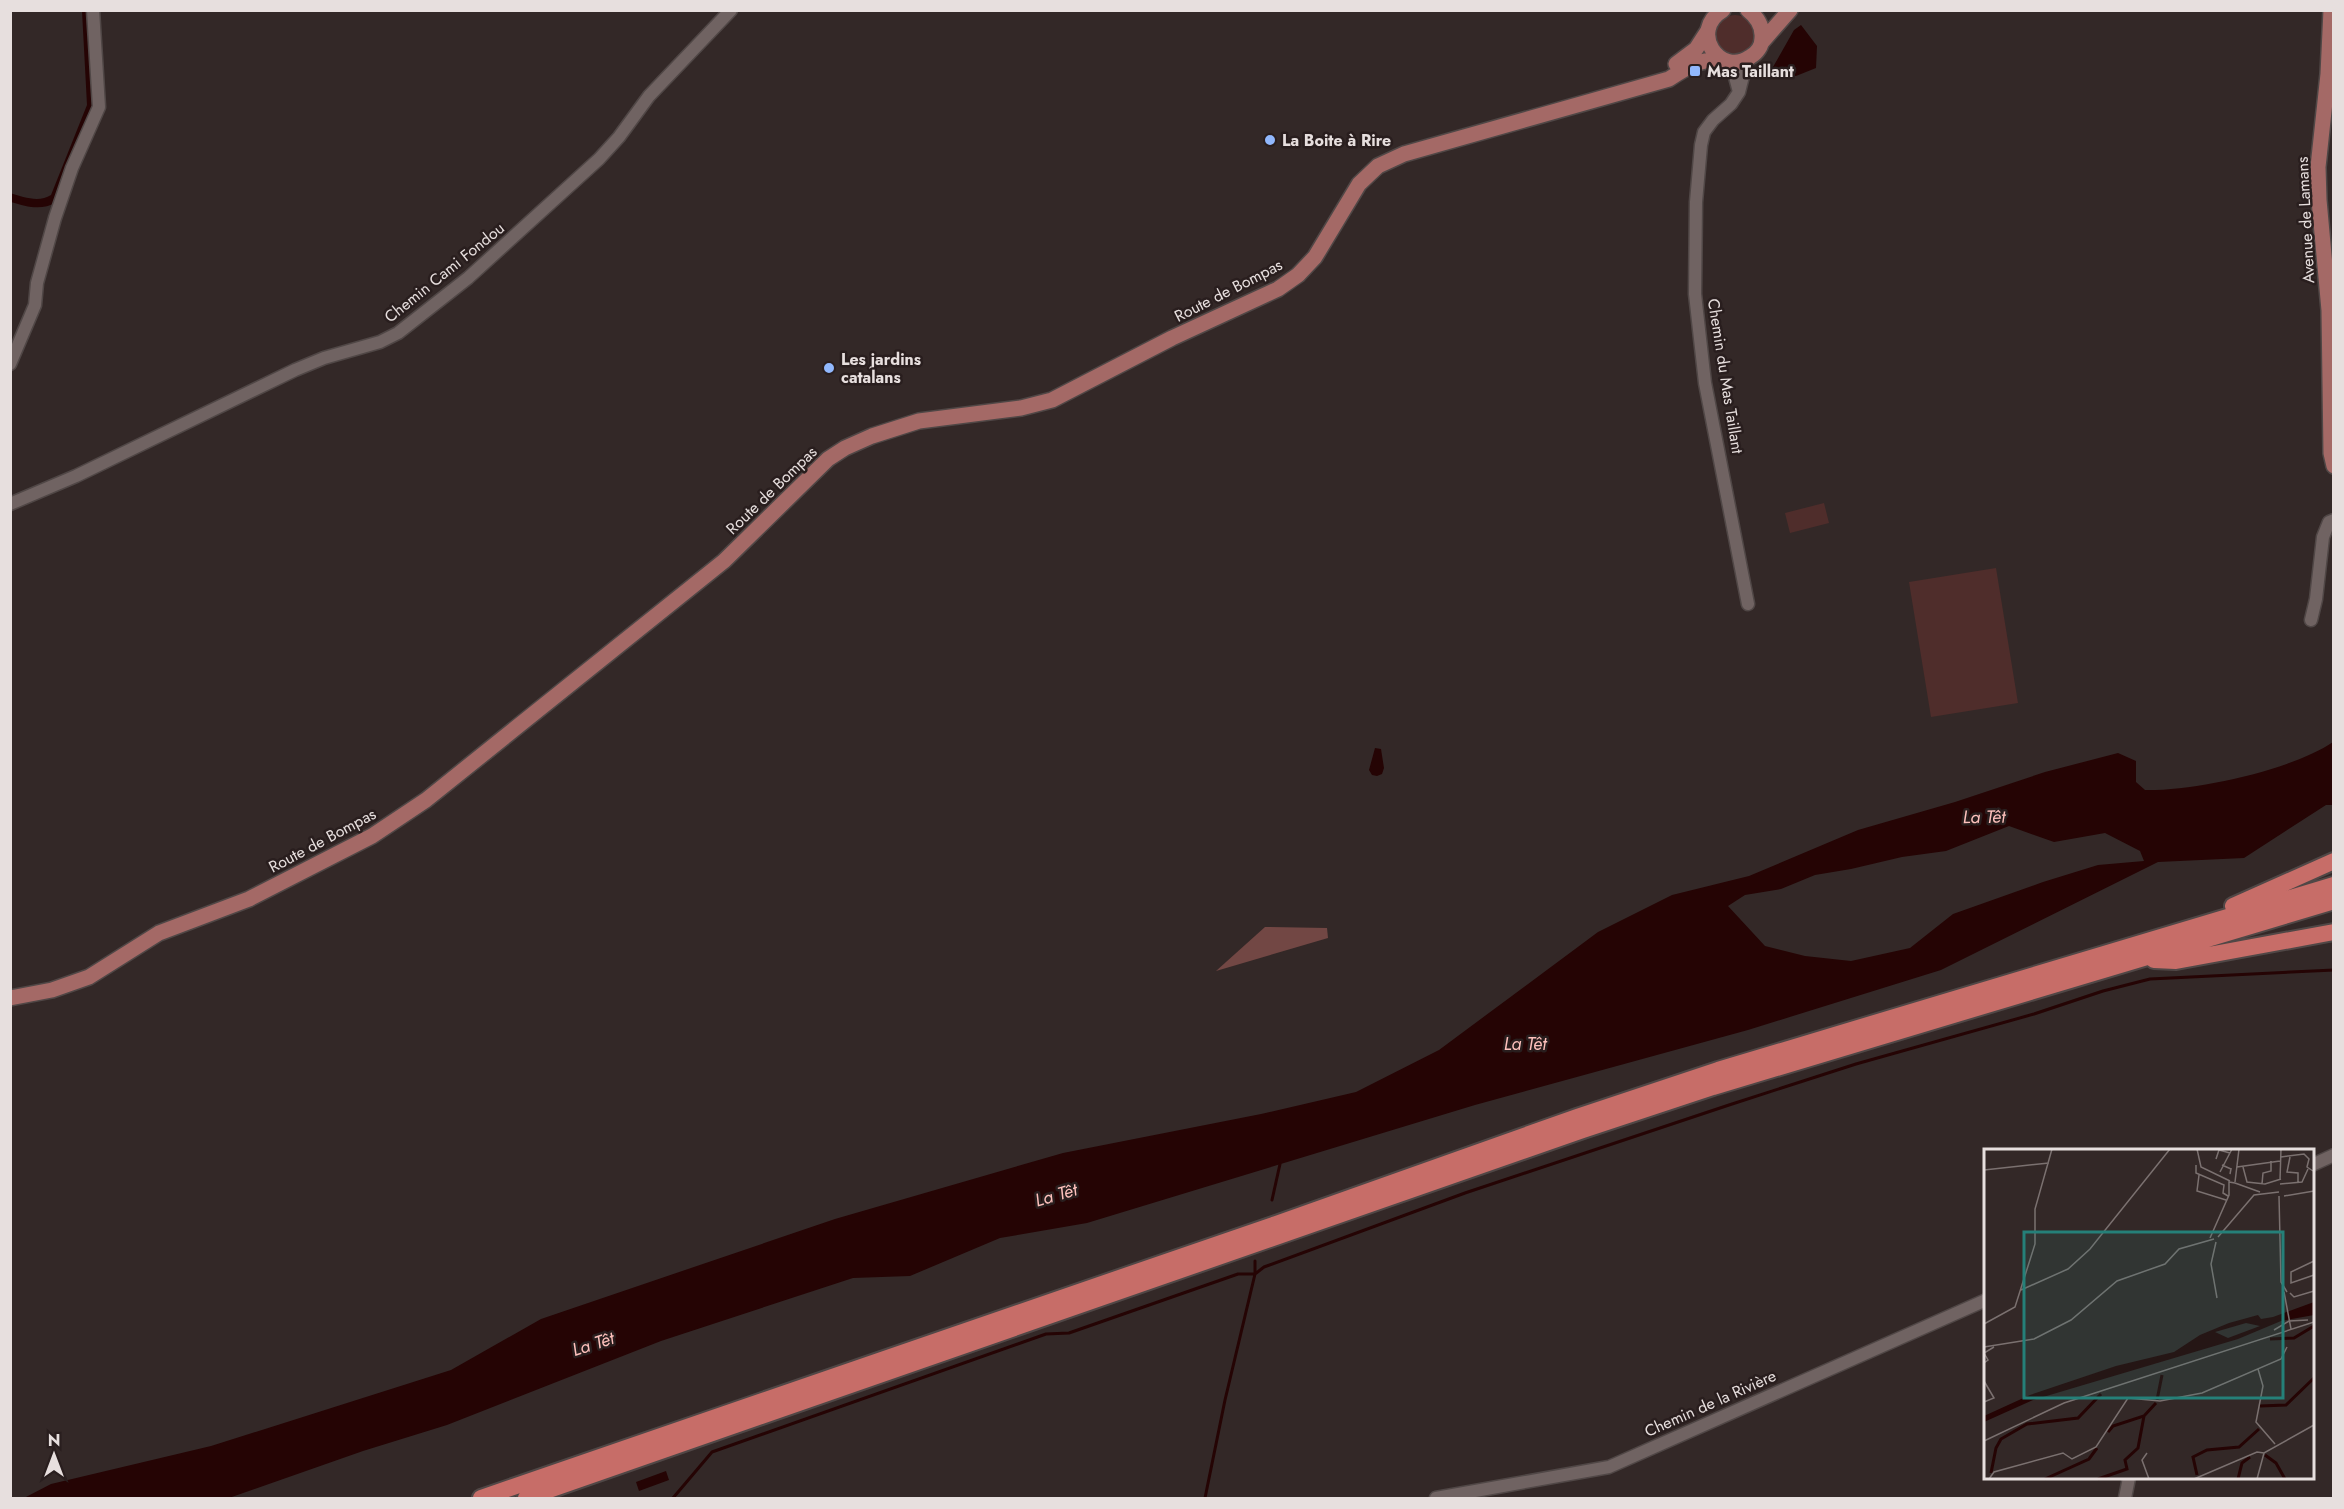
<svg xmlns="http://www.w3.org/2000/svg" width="2344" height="1509" font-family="Jost,sans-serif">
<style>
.green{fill:#4f2d2b}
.forest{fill:#724744}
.water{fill:#250404;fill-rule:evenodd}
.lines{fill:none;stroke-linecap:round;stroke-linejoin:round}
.stream{stroke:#250404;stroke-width:3}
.minor-casing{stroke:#504746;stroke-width:15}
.major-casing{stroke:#504746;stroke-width:18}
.highway-casing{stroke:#504746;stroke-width:20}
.minor{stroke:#706362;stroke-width:12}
.major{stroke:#a46966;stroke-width:15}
.highway{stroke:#c76d68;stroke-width:16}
.poi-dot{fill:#91b8fd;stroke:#291e1e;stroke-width:2}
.labels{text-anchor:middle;stroke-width:5;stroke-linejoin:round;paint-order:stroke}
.poi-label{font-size:16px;font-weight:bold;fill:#e7dfde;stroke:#291e1e;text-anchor:start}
.street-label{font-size:16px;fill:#e7dfde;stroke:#291e1e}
.water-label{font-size:18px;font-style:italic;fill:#fec1bc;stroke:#291e1e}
.inset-river{fill:none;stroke:#250404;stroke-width:3}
.inset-road{fill:none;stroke:#7b7170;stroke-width:1.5}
.view{fill:#258079;fill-opacity:0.15;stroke:#258079;stroke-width:3}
.inset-edge{fill:none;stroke:#e7dfde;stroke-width:3}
</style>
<rect width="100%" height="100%" fill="#332827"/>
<path class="green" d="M1715 35a20 20 0 1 1 40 0a20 20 0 1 1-40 0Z
M1824 503 1829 523 1790 533 1785 513Z
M1996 568 2018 703 1931 717 1909 582Z"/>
<path class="forest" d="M1265 927 1327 928 1328 938 1216 971Z"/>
<path class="water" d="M82 11H91L96 99 57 202C41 211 28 207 11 202L10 193C23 197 39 203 51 195L87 105Z
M1801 25 1817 46 1816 68 1796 76 1776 73 1773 67 1794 30Z
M2333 742V805H2326L2244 858 2158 862 1941 970 1748 1030 1475 1105 1087 1223 1000 1238 910 1276 853 1278 661 1341 447 1425 363 1451 229 1498H24L51 1484 211 1446 451 1370 541 1319 835 1219 1063 1153 1261 1114 1356 1092 1439 1050 1598 932 1672 895 1749 876 1858 830 1955 802 2045 772 2118 753 2136 761V782L2145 790C2195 791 2292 770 2333 742ZM2009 826 2054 842 2105 833 2140 851 2144 861 2098 865 2043 882 1953 914 1910 948 1851 961 1805 956 1765 946 1728 906 1745 895 1781 889 1815 875 1851 869 1902 857 1946 851Z
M1375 748 1381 749 1384 768 1382 774 1377 776 1372 775 1369 770Z
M666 1471 669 1480 639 1491 636 1482Z"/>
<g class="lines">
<path class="stream" d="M1272 1200 1280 1164
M673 1498 712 1452 1046 1334 1069 1333 1238 1274H1255L1264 1267 1465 1193 1729 1105 1856 1064 2034 1014 2103 991 2150 979 2334 970
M1205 1498 1225 1400 1255 1274V1261"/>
<defs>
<path id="minor" d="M1731 62 1739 92 1747 60
M1739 92 1731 104 1713 120 1704 132 1701 145 1696 202 1695 294 1705 383 1748 604
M10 364 35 305 37 283 55 218 72 168 99 107 93 10
M10 504 76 476 295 370 324 358 380 342 398 333 468 278 599 159 619 137 649 96 731 10
M2311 620 2316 599 2323 537 2329 522 2334 520
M2312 1165 2334 1155
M1436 1498 1609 1467 1986 1300
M2125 1498 2129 1478"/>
<path id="major" d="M1723 10C1688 31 1720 78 1750 57 1757 53 1762 46 1762 38 1763 26 1757 17 1748 10
M2331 10 2328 74 2318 167 2319 200 2329 310 2331 453 2334 466
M1762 42 1790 10
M1676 64 1696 49 1707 32
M10 998 52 990 89 977 159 933 249 899 372 836 426 800 724 561 828 459 845 448 872 436 919 421 1021 408 1052 400 1172 338 1278 289 1298 275 1315 257 1359 184 1378 166 1404 154 1669 79C1687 67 1701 58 1723 60"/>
<path id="highway" d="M2233 906 2334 861
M2154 960 2176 961 2334 932
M481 1498 1276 1224 1577 1117 1718 1070 2334 885
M526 1498 1583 1130 1713 1087 2334 901"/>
</defs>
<use href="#minor" class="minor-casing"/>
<use href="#major" class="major-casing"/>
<use href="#highway" class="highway-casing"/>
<use href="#minor" class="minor"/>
<use href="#major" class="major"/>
<use href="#highway" class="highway"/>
</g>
<g class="poi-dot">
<rect x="1689" y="65" width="12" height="12" rx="3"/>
<circle cx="1270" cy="140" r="6"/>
<circle cx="829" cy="368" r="6"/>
</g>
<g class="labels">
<g class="poi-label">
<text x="1707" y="77">Mas Taillant</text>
<text x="1282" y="146">La Boite à Rire</text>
<text x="841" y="365">Les jardins<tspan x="841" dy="18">catalans</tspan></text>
</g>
<g class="street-label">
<text transform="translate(2305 220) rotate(-93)" y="6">Avenue de Lamans</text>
<text transform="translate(444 272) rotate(-39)" y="6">Chemin Cami Fondou</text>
<text transform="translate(1228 290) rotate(-27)" y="6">Route de Bompas</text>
<text transform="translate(1726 376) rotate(81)" y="6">Chemin du Mas Taillant</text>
<text transform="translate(771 490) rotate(-44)" y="6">Route de Bompas</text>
<text transform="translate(322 840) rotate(-28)" y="6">Route de Bompas</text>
<text transform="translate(1710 1403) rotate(-24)" y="6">Chemin de la Rivière</text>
</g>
<g class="water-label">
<text transform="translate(1984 817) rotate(-1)" y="6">La Têt</text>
<text x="1525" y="1050">La Têt</text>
<text transform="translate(1056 1195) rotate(-16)" y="6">La Têt</text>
<text transform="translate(593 1344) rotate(-18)" y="6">La Têt</text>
</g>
</g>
<g transform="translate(1984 1149)">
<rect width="330" height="330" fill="#332827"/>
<path d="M330 153V166L297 172 254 190 49 251 0 273V267L46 246 132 217 190 203 216 186 245 174 274 166 277 170 289 168ZM262 174 276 177 244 189 231 183Z" fill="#250404" fill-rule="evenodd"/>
<path class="inset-river" d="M286 190 310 189 330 177M173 251 178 226M276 257 302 256 330 229M124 283 129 277 160 267 172 254M281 306 292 314 301 330M7 324 12 299 17 290 43 275 94 269 117 245M213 326 209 308 223 301 255 298 275 280M61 330 105 310 113 299M114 330 143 320 141 311 154 299 160 267M254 330 258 314 266 308"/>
<path class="inset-road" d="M213 0 217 18 246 32M297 8 320 5 325 10 323 18 329 22M306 8 303 23 314 24V34M232 10 235 1 246 4M212 16V24L240 36 239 44 244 47M238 16 247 20 246 25 247 19M253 18 296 12M259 18 263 33 281 35 297 30M0 21 65 14M236 23 248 0M215 26 213 42 242 51M296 31 297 0M251 33 255 0M251 34 276 43M278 35 279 24 287 22V12M296 35 318 33 324 20M295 47 297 133 303 143M300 47 330 42M234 88 270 46 295 43M226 89 245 46V33L251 34M232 93 227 115 233 149M330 112 307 123V134L330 126M37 141 84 120 106 100 186 0M300 143 307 180M306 144 310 148 330 142M0 175 31 158 51 95V60L68 0M290 181 305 172 324 171M0 198 50 190 87 171 133 132 181 115 195 100 230 90M0 214 4 211 0 204 10 198M274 220 279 237 272 273 291 295M0 232 10 249 0 253M0 292 80 254 330 173M163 304 158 311 165 330M5 330 10 323 79 304 88 310 112 298 144 249 176 252 218 244 297 210 303 198M210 330 273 303 280 304 330 276M273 330 280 304"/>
<path class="view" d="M40 83H299V249H40Z"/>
<rect width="330" height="330" class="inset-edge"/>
</g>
<rect width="2344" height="1509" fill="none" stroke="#e7dfde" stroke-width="24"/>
<g transform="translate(54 1455)" stroke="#291e1e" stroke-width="4.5" paint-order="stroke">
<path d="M0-4.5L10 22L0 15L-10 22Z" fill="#e7dfde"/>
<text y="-9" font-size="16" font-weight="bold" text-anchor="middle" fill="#e7dfde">N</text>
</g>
</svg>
